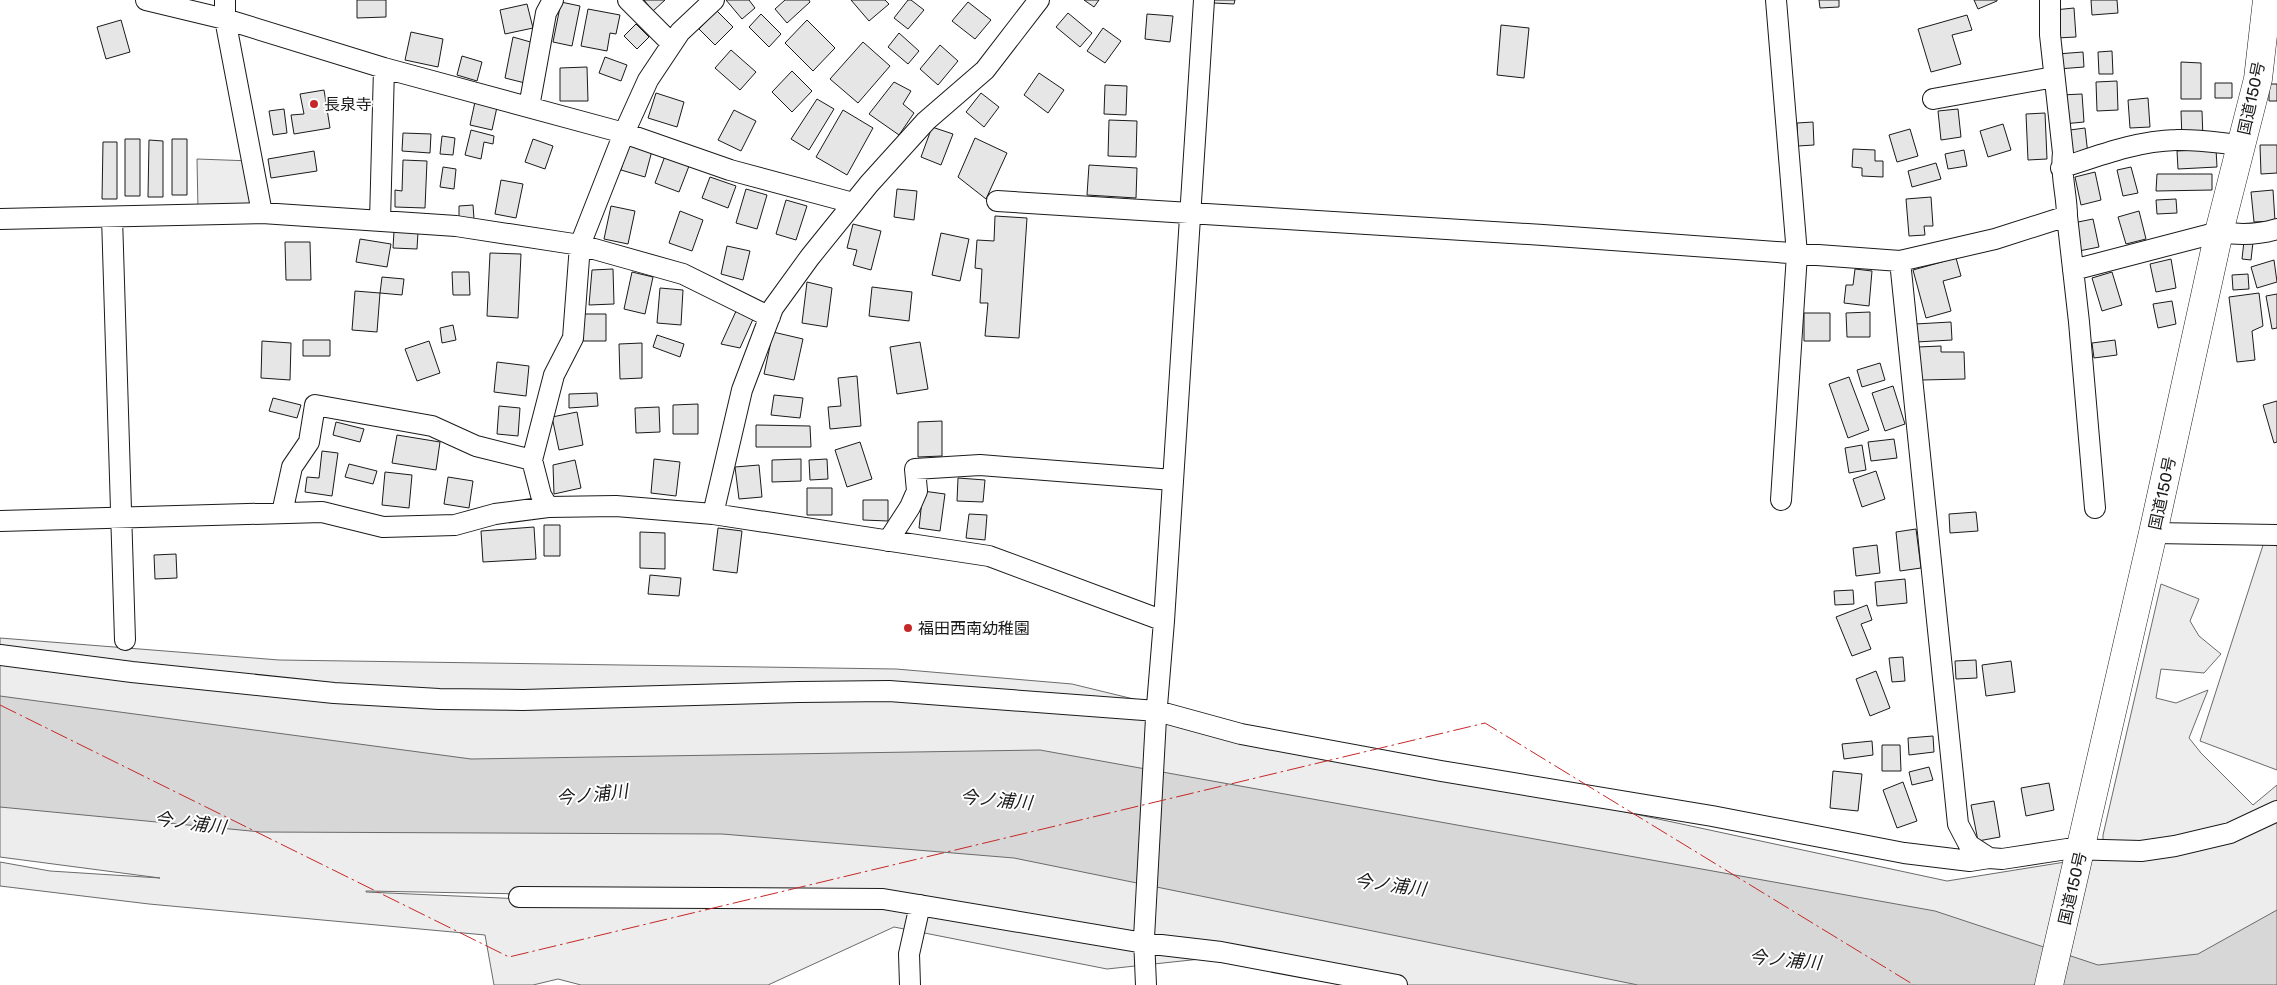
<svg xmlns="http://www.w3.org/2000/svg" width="2277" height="985" font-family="Rubik,'Noto Sans JP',sans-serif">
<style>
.built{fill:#ededed;stroke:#6a6a6a;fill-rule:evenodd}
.water{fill:#d7d7d7;stroke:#6a6a6a}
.building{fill:#e6e6e6;stroke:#1a1a1a}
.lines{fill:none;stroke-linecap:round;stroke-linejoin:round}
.minor-casing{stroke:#1a1a1a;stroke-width:22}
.highway-casing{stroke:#1a1a1a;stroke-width:29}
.minor{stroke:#fff;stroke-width:20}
.highway{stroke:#fff;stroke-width:28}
.power{stroke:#c62828;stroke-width:1;stroke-dasharray:18 4 2.5 4;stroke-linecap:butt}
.poi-dot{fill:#c62828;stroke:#fff;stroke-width:2}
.labels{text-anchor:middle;stroke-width:4;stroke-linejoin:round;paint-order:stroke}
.street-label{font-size:16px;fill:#1a1a1a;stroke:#fff}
.poi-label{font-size:16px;fill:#1a1a1a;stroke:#fff;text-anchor:start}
.water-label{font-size:18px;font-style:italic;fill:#1a1a1a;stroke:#fff}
</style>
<rect width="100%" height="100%" fill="#fff"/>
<path class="built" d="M197 159 252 161 262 213 198 210Z
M2264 542 2277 546V770L2200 741Z
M2161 584 2199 599 2190 621 2199 636 2221 654 2204 673 2161 669 2156 698 2176 703 2208 690 2189 738 2201 753 2253 805 2277 785V985H1381L1238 955 1107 969 894 927 768 985H581L558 979 533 985H494L485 935 149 904 0 886V862L50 871 160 878 0 857V638L279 660 896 669 1072 684 1388 761 1947 881 2115 854 2103 851V835ZM366 892V891L526 894 523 899Z"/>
<path class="water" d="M0 696 471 759 1040 750 1935 911 2098 965 2198 954 2277 910V985H1638L1014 858 722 834 261 832 0 807Z"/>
<path class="building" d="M357 0H386V17L357 18Z
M644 0H665L653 11Z
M726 0H749L755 8 742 19Z
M785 0H809L810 2 787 23 775 9Z
M851 0H885L889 4 869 21Z
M908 0H911L924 10 908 29 894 18Z
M1084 0H1099L1094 7Z
M1213 0H1235L1234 4 1213 3Z
M1819 0H1839V7L1820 8Z
M1974 0H1997V1L1978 9Z
M2091 0H2117L2118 13 2092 15Z
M561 2 580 6 572 46 553 42Z
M968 2 991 20 975 39 952 21Z
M527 4 533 28 505 34 500 10Z
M2074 8 2076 37 2056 38 2054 10Z
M588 9 620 15 616 34 610 33 607 51 581 46Z
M717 11 733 27 715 45 699 29Z
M1068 13 1092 33 1080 47 1056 27Z
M761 14 781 34 769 47 749 27Z
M1147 14 1173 16 1170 42 1145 39Z
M1967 15 1972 30 1952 35 1961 64 1931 72 1918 29Z
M121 20 130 52 106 59 97 27Z
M807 20 835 48 813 71 785 43Z
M636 24 649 37 637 49 624 36Z
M1501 25 1529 28 1524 78 1497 75Z
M1103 28 1121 41 1105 63 1087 51Z
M411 32 443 39 438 67 405 60Z
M899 33 919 51 908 64 888 47Z
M513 37 534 43 525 83 505 78Z
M863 42 890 66 858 103 830 79Z
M940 45 958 61 938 85 920 69Z
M731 50 756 72 740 90 715 68Z
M2112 51 2113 74H2099L2098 52Z
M2083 52 2084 67 2058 69 2057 54Z
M462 56 482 62 477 81 457 75Z
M605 57 627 65 621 81 599 73Z
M2181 62 2201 63V99H2181Z
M587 67 588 101H560V68Z
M792 71 812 91 792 112 772 92Z
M1039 73 1064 90 1048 113 1024 95Z
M2117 81 2118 110 2097 111 2096 82Z
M894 82 911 91 903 104 914 113 899 135 869 114Z
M2215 83H2232V98H2215Z
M2269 84H2277V101H2269Z
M1105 85 1127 86 1126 115 1104 114Z
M324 90 330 128 294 134 291 115 304 114 300 94Z
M656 93 684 102 677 127 648 118Z
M981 93 999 107 984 127 966 112Z
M2082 94 2084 122 2063 124 2061 95Z
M2148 98 2150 127 2130 128 2128 100Z
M817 99 834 109 809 150 791 139Z
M475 102 497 107 492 130 470 125Z
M284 109 287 133 273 135 269 111Z
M1958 109 1961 137 1941 140 1938 111Z
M734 110 756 121 741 151 718 140Z
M843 110 873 128 847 175 816 157Z
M2181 111H2202L2203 139 2182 140Z
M2045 113 2047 159 2028 160 2026 114Z
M1109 120 1137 121 1136 157 1108 156Z
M1813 122 1814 145 1798 146 1797 123Z
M2003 124 2011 150 1988 157 1980 131Z
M932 127 953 134 941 165 921 157Z
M2085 128 2088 155 2073 156 2070 130Z
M1910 129 1918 156 1897 162 1889 135Z
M471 130 494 136 493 144 484 142 481 159 465 155Z
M403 133 431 134 430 153 402 151Z
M442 136 455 138 453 155 440 154Z
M975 138 1007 153 986 199 958 177Z
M125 139H140V196H125Z
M172 139H187V195H172Z
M533 139 553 146 545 169 525 162Z
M149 140 163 141V197H148Z
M629 141 653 147 645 177 621 170Z
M103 142H117V199H102Z
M2260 145H2277V173L2261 174Z
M1853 149 1875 150V161H1883V177L1862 176V168L1852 167Z
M2216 149 2217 167 2178 169 2177 151Z
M1964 150 1967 166 1948 169 1945 154Z
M314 151 317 171 271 178 268 159Z
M665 156 689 166 679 192 655 183Z
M403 160 427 161 425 208 395 207V190L402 191Z
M1936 163 1941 179 1912 187 1908 171Z
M1089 165 1137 168 1136 198 1087 195Z
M443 167 456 169 454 189 440 187Z
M2131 167 2138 193 2123 196 2117 170Z
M2095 172 2101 200 2081 205 2075 177Z
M2157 174H2212V190L2156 191Z
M710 177 736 186 728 208 702 198Z
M501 180 523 184 516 218 495 214Z
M746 189 767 195 757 229 736 223Z
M897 189 917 191 914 220 894 217Z
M2273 190 2275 221 2254 222 2251 192Z
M1931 197 1933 226H1924L1925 235 1909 236 1906 199Z
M2176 199 2177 213 2157 214 2156 200Z
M786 200 807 206 796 240 776 234Z
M473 205 474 219H459V206Z
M611 206 635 211 628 244 604 239Z
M680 211 703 220 692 251 669 243Z
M2139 211 2146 239 2126 244 2118 217Z
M995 216 1027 218 1019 338 985 336 988 303H980L982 269 975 268 977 240 994 241Z
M2093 219 2099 247 2079 251 2073 223Z
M853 224 881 231 871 270 853 265 857 250 847 248Z
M394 231 418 232 417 249 393 248Z
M941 233 969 239 960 281 932 275Z
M360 239 391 244 387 267 356 262Z
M2244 241 2253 242 2251 260 2242 259Z
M285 242H310L311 280H286Z
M727 246 750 251 743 280 721 274Z
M490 253 521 254 518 318 487 316Z
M1956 258 1961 276 1943 281 1951 311 1926 318 1913 270Z
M2171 259 2176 288 2156 292 2150 264Z
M2274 260 2277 282 2257 288 2251 267Z
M613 269 614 304 589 305 592 270Z
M1855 269 1872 271 1869 306 1844 303 1846 285H1853Z
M452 272H469L470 295H453Z
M632 272 653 277 645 314 624 309Z
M2112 272 2122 305 2102 311 2092 278Z
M2248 274 2249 289 2233 290 2232 275Z
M382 277 404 279 402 295 380 293Z
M807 282 832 288 827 327 802 323Z
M872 287 912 292 909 321 869 316Z
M660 288 683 290 681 325 657 323Z
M355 291 380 293 377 332 352 330Z
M2259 293 2263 326 2252 331 2255 360 2237 362 2229 297Z
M2277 294V328L2272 329 2266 296Z
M2172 301 2176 324 2158 328 2153 304Z
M737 309 754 317 740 348 721 344Z
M1870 312V337H1847L1846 313Z
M1804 313H1830V341H1804Z
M583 314H606V341H583Z
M1951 322 1952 340 1916 342 1915 324Z
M453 325 456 340 442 343 440 328Z
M773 332 803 339 794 380 764 374Z
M657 335 684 344 680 357 653 347Z
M303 340H330V356H303Z
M2115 340 2117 355 2094 358 2092 343Z
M262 341 291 343 290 380 261 378Z
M429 341 440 373 417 381 405 349Z
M920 342 928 389 897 394 890 347Z
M642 343V378L620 379 619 344Z
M1941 346V352H1964L1965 379 1922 380 1918 347Z
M497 362 529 366 526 396 494 392Z
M1880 363 1885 380 1862 387 1857 370Z
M857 376 861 426 830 429 828 407 841 406 838 378Z
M1849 377 1869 430 1848 438 1829 384Z
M1893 386 1905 424 1885 431 1872 393Z
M597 393 598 406 569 408V394Z
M774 395 803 398 800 418 771 415Z
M273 398 301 405 297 418 269 411Z
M2277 401V442L2274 443 2263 405Z
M698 404V434H673V405Z
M499 406 520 408 518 436 497 434Z
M659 407 660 432 636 433 635 408Z
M577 412 583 445 559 450 552 417Z
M942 421V456L918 457V422Z
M336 422 364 429 360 442 333 435Z
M756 425 810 426 811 447H756Z
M397 435 440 442 436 470 392 463Z
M1894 439 1897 458 1871 461 1868 442Z
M860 442 872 479 847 487 835 450Z
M1862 445 1866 470 1849 473 1845 448Z
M322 451 338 453 332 496 305 492 307 477 319 478Z
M654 459 680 462 676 496 651 493Z
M801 459V481L772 482V460Z
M827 459 828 479 810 480 809 460Z
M575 460 581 488 554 494 553 465Z
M349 464 377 471 373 484 345 477Z
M759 465 762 497 739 499 735 467Z
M1876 471 1885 499 1862 507 1853 479Z
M385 472 412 475 409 508 382 505Z
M448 477 473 481 469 508 444 504Z
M958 478 985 480 983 502 957 501Z
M807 488H832V515H807Z
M923 491 945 494 940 531 919 528Z
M863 500H888V521L863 520Z
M1976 512 1978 531 1950 533 1949 514Z
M969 514 987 515 985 540 966 538Z
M544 525H560V556H544Z
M534 527 536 559 483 562 481 531Z
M718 528 742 531 737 573 713 570Z
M1916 529 1921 568 1900 571 1896 532Z
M640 532 665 533V569L640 568Z
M1877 545 1880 573 1856 576 1853 548Z
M176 554 177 578 155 579 154 555Z
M650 575 681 578 679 596 648 594Z
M1905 579 1907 603 1877 606 1875 582Z
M1853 590 1854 604 1835 605 1834 591Z
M1867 605 1872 620 1861 624 1871 649 1852 656 1836 617Z
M1903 657 1905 681 1892 682 1889 658Z
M1976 660 1977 678 1956 679 1955 661Z
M2011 661 2015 692 1986 696 1982 665Z
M1876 671 1890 708 1870 716 1856 679Z
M1933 736 1934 752 1909 755 1908 738Z
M1872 741 1873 755 1844 759 1842 744Z
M1882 745H1900L1901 771H1882Z
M1929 767 1933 780 1912 785 1909 772Z
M1833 771 1862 774 1858 811 1830 808Z
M1903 782 1917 821 1897 828 1883 790Z
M2049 783 2054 810 2026 816 2021 788Z
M1994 801 2000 837 1978 841 1971 805Z"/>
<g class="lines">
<defs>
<path id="minor" d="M146 0 225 19 384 68 624 133 730 170 853 203
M225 0V19L262 213
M628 0 672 44
M714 0 680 32 648 80 624 133 580 245 573 338 554 375 532 460 541 495 548 507 616 506 713 514 989 556 1164 621
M1776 0 1797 254 1781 500
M2050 0V35L2063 153C2060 174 2067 194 2067 216L2079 322 2095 508
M1933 99 2054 77
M529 107 546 13 553 0
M2061 168C2098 156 2136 141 2176 140 2197 139 2220 143 2241 145
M997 201 1543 235 1900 261
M2067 216 1995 239 1900 261 1958 824 1969 845 1989 858 2002 859 2067 849 2141 851 2175 846 2230 833 2277 811
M112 217 125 640
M0 219 262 213 456 226 580 245 683 274 770 317
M380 221 384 68
M2073 270 2219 232C2239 235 2258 235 2277 229
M282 513 292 467 309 442 315 405 432 426 476 446 532 460
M713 514 742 390 773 308 810 257 869 184 926 121 985 70 1039 0
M0 521 322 512 383 527 455 525 495 514 548 507
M2153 533 2277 535
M888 541 910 507 917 491 915 469 980 465 1173 480
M0 655 132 672 334 693 439 699 523 700 799 692 889 691 1157 711 1241 734 1441 771 1712 816 1904 853 1970 861 1989 858
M519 897 883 899 1144 943 1221 952 1397 985
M910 985 909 954 920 905
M1146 985 1144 938 1156 718 1164 621 1204 0"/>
<path id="highway" d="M2049 985 2153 533 2219 232 2258 79 2267 0"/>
</defs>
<use href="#minor" class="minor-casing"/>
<use href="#highway" class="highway-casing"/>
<use href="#minor" class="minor"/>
<use href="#highway" class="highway"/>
<path class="power" d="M0 705 509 957 1485 723 1914 985"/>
</g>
<g class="poi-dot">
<circle cx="314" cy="104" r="5"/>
<circle cx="908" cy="628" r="5"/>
</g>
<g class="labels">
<g class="street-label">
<text transform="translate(2251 98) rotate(-78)" y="6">国道150号</text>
<text transform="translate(2162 493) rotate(-78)" y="6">国道150号</text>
<text transform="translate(2072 888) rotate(-77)" y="6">国道150号</text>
</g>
<g class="poi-label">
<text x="324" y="110">長泉寺</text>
<text x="918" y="634">福田西南幼稚園</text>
</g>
<g class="water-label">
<text transform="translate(592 795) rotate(-6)" y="6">今ノ浦川</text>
<text transform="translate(996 800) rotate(5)" y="6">今ノ浦川</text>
<text transform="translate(190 823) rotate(7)" y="6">今ノ浦川</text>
<text transform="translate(1390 885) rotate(7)" y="6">今ノ浦川</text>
<text transform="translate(1785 960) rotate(5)" y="6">今ノ浦川</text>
</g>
</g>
</svg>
